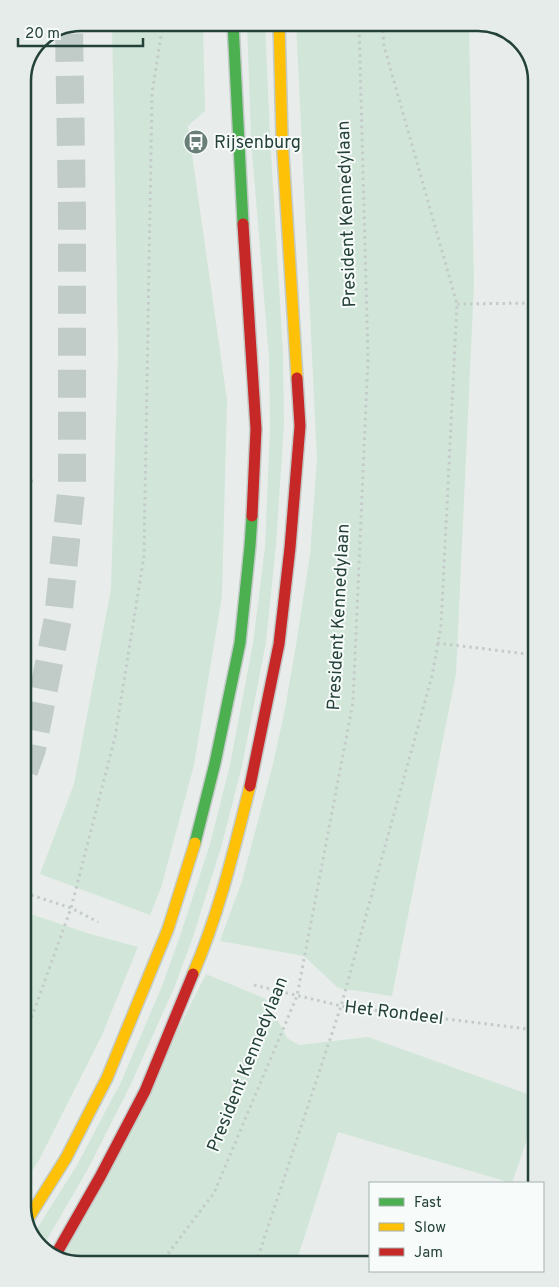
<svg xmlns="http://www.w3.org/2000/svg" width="559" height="1287" font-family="Overpass,sans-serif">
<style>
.green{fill:#d1e6d8}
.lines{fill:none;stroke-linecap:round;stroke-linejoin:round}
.street-tunnel{stroke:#c1cbc8;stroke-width:28;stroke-dasharray:28 14;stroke-linecap:butt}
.fast-casing{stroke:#c3cbc8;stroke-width:14}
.slow-casing{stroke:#c3cbc8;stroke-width:14}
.jam-casing{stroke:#c3cbc8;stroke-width:14}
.path{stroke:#c3ccca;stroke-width:3;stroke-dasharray:2.5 4;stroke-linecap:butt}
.fast{stroke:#4caf50;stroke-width:11}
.slow{stroke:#ffc107;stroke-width:11}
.jam{stroke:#c62828;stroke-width:11}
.labels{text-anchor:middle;stroke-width:4;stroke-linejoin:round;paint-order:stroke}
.poi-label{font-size:18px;fill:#24423a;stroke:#f7fbf9;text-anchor:start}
.street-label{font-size:18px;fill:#24423a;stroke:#f7fbf9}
.rim{fill:none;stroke:#24423a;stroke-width:2.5}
</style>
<rect width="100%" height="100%" fill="#e8edeb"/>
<path class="green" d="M112 23H203L205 111 188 126 227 400 222 596 194 765 161 888 150 915 40 874 74 784 111 589 118 351Z
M247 23H265L270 135 283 352 284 425 276 545 266 642 242 766 222 844 193 937 174 988 131 1084 88 1169 42 1248 33 1235 77 1165 121 1082 162 986 180 936 210 844 230 765 253 643 265 547 270 428 269 358 251 139Z
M296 23H469L474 284 456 674 392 996 338 988 304 956 220 941 242 881 273 764 285 709 297 639 310 554 317 460Z
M25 912 87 933 138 947 102 1035 39 1160 25 1182Z
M206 974 266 999 287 1038 299 1045 368 1037 536 1097V1113L512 1183 338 1132 296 1263 77 1264 62 1259Z"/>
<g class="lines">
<path class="street-tunnel" d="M24 771 32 749 58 618 72 483V215L69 28"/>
<defs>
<path id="fast" d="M233 23 243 224
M195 843 215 763 240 643 250 546 252 516"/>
<path id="slow" d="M279 23 282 137 297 378
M193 974C219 914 234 850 250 786
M26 1222 66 1158 107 1078 168 929 195 843"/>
<path id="jam" d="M243 224 256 429 252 516
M250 786 279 644 290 548 300 426 297 378
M55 1256 100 1177 145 1091 193 974"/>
</defs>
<use href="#fast" class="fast-casing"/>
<use href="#slow" class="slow-casing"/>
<use href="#jam" class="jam-casing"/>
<path class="path" d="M23 82H33
M23 216H35
M457 304 534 303
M23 351H36
M24 481H35
M437 643 535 655
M25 893 71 908 98 922
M254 985 341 1006 536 1030
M25 1036 71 908 115 737 144 556 152 93 163 23
M256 1263 341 1006 432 676 441 626 457 304 384 46 382 23
M160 1264 214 1193 297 996 353 702 368 358 359 23"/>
<use href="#fast" class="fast"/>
<use href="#slow" class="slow"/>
<use href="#jam" class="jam"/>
</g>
<defs>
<symbol id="bus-disc" viewBox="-11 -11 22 22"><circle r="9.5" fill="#697e78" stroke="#f7fbf9"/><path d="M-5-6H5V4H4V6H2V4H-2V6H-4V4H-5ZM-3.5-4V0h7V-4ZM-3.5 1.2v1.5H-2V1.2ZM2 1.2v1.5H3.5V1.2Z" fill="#fff"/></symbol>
</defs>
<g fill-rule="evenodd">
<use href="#bus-disc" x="182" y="128" width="28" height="28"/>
</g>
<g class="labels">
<g class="poi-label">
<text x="214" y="148">Rijsenburg</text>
</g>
<g class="street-label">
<text transform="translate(346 214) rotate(-92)" y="6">President Kennedylaan</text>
<text transform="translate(338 617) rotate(-87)" y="6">President Kennedylaan</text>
<text transform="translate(394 1012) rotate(7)" y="6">Het Rondeel</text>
<text transform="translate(247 1064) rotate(-68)" y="6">President Kennedylaan</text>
</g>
</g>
<path d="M0 0H559V1287H0ZM81 31H478A50 50 0 0 1 528 81V1206A50 50 0 0 1 478 1256H81A50 50 0 0 1 31 1206V81A50 50 0 0 1 81 31Z" fill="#e6ecea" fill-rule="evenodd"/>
<path class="rim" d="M81 31H478A50 50 0 0 1 528 81V1206A50 50 0 0 1 478 1256H81A50 50 0 0 1 31 1206V81A50 50 0 0 1 81 31Z"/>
<rect x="369" y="1182" width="175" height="90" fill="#f7fbf9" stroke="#a3b1ad"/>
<rect x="379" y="1198" width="25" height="8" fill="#4caf50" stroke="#a3b1ad"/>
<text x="414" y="1207" font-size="15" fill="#24423a">Fast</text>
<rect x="379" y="1223" width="25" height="8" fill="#ffc107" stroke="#a3b1ad"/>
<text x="414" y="1232" font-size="15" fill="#24423a">Slow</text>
<rect x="379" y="1248" width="25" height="8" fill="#c62828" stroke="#a3b1ad"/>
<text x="414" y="1257" font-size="15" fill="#24423a">Jam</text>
<path d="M18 38v8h125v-8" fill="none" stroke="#24423a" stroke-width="2.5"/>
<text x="25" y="38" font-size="15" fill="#24423a" stroke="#f7fbf9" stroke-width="4" paint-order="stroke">20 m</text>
</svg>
